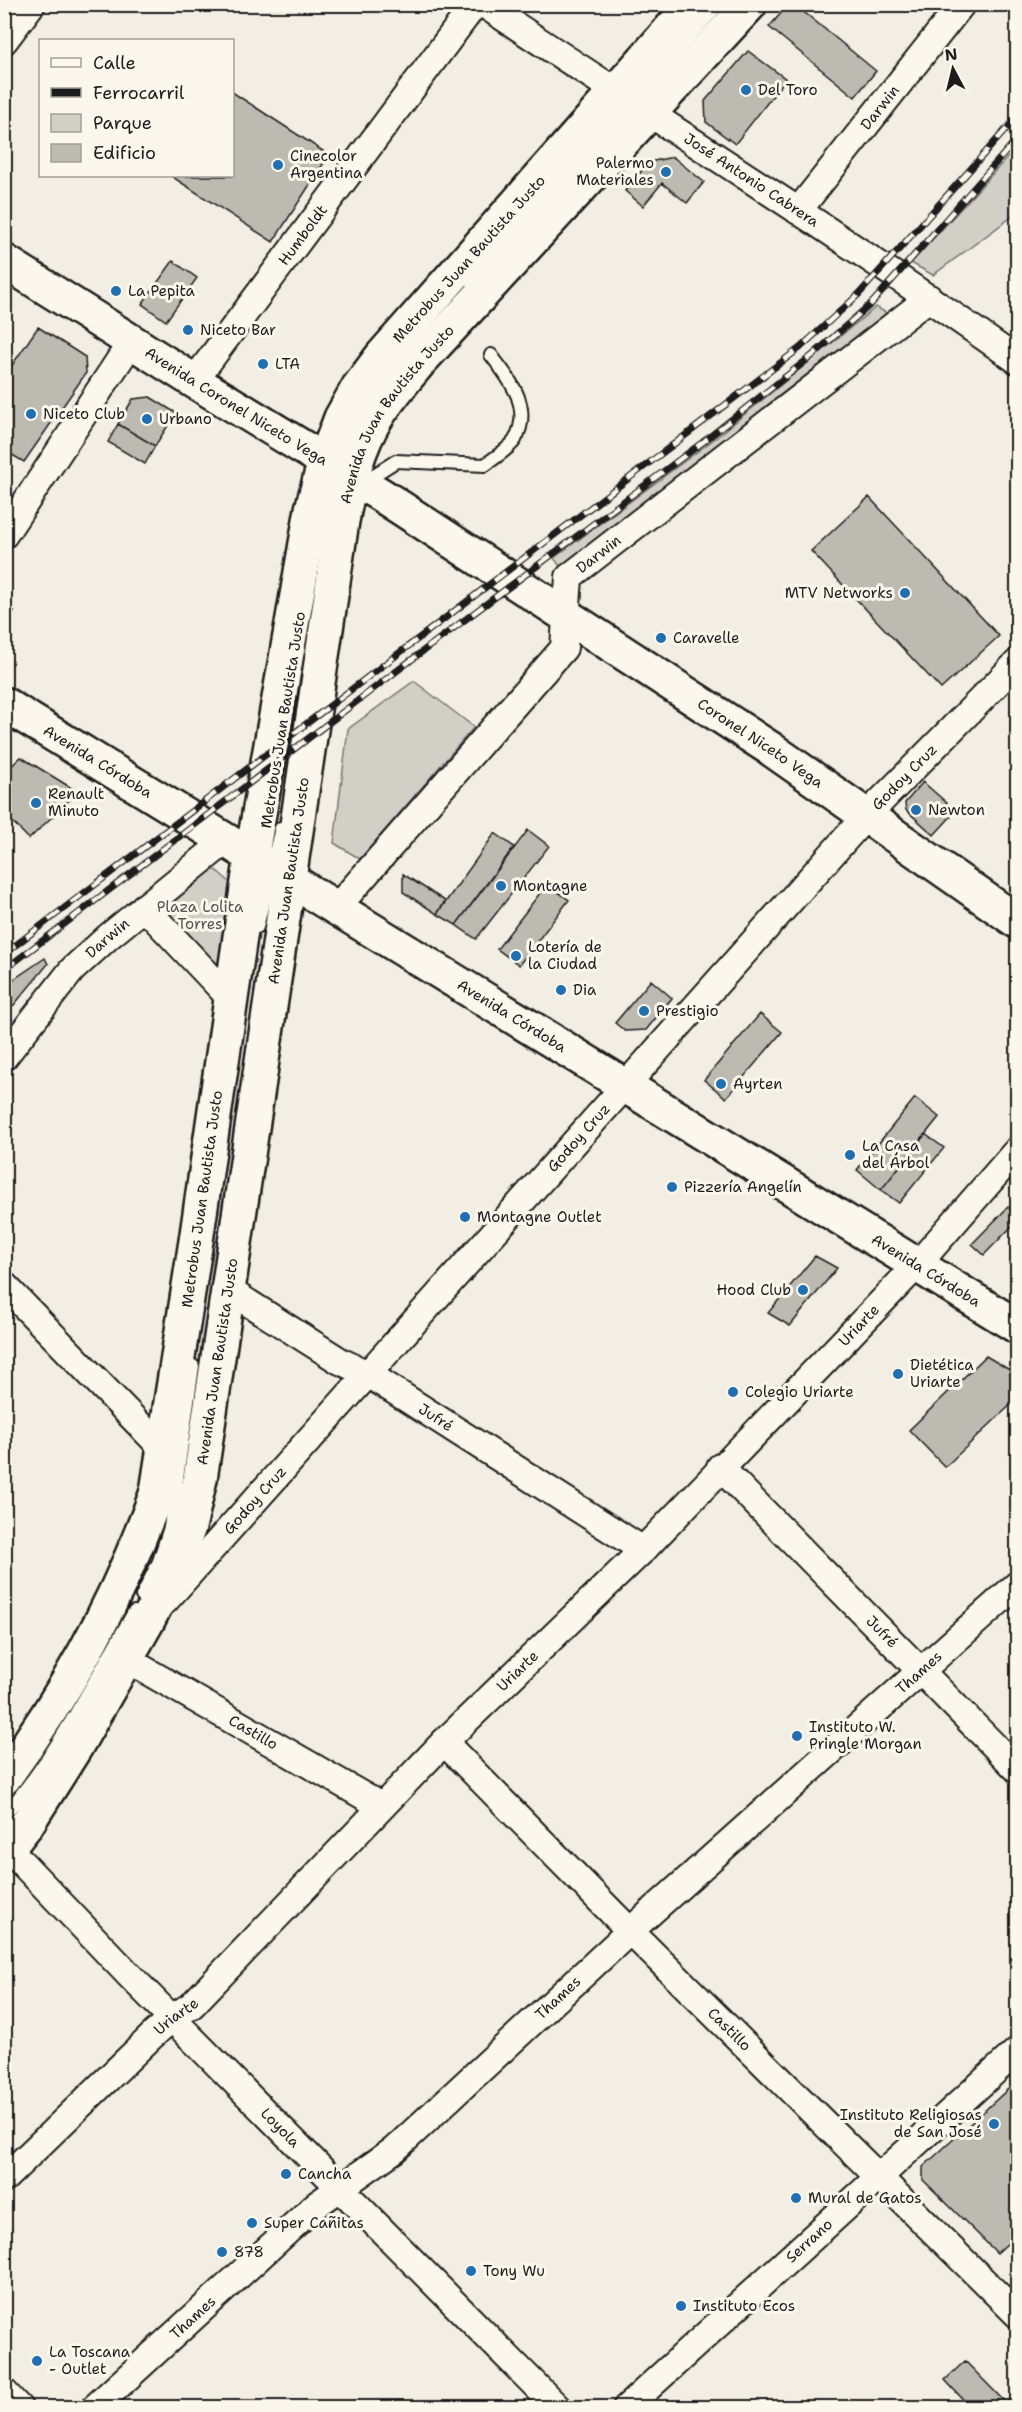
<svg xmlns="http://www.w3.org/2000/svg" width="1022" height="2412" font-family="'Shantell Sans',sans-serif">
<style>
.green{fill:#d2cfc6;stroke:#777671;stroke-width:1.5}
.building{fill:#bdbab1;stroke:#1c1c1c;stroke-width:1.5}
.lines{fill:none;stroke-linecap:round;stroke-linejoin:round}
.lane-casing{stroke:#1c1c1c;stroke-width:16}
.street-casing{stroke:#1c1c1c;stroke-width:30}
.secondary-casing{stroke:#1c1c1c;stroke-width:38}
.primary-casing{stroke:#1c1c1c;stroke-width:38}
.lane{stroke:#fbf7ec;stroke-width:12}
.street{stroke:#fbf7ec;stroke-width:26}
.secondary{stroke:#fbf7ec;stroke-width:33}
.primary{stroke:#fbf7ec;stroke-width:33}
.rail-casing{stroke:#1c1c1c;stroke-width:7}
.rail{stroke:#fbf7ec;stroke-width:4.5;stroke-dasharray:14;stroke-linecap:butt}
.poi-dot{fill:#1f6fb2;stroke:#fbf7ec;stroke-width:2}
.labels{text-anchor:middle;stroke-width:6;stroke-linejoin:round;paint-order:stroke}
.poi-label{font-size:15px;fill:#1c1c1c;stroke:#fbf7ec;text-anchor:start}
.street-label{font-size:15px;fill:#1c1c1c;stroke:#fbf7ec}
.park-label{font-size:15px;fill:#53524f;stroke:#fbf7ec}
</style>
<rect width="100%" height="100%" fill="#f2eee4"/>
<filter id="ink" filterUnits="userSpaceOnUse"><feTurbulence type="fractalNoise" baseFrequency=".0167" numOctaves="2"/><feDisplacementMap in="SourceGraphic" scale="12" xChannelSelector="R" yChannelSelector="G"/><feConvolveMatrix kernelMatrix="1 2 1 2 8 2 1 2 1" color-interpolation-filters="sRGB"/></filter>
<g filter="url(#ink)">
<path class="green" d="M1017 147V213L933 275 911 263Z
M876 307 890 315 562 569 554 558 717 437Z
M414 681 474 727 360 859 334 843 348 729Z
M216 870 232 884 221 966 214 972 166 914 171 904 210 871Z"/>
<path class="building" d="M789 4H794L876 71 855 97 769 27Z
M748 51 786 79 735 144 706 122 705 101Z
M232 92 329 155 273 242 171 176H232Z
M673 157 704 182 687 203 662 183 643 206 625 191 649 162Z
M173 261 197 278 166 321 142 304Z
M38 327 85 357 86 373 24 462 4 450V377Z
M150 397 176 413 155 446 118 424 133 399Z
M118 424 155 446 145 464 108 442Z
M869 497 999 636 941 689 811 551Z
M4 604 14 611 4 625Z
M21 757 78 792 29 839 4 813V773Z
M923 782 956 811 934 835 906 810 905 803Z
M528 830 549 846 476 939 456 925Z
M495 833 514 847 456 925 437 914Z
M403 874 445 901 437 914 403 892Z
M547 884 569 900 519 965 497 949Z
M45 958 48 964 4 1017V986Z
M651 980 672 998 646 1030 625 1031 615 1023Z
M760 1014 782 1032 726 1098 704 1080Z
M915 1098 939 1117 881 1190 857 1170Z
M925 1134 944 1148 899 1203 881 1190Z
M1008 1207 1018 1216V1220L984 1255 972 1244Z
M815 1256 837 1268 790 1326 768 1313Z
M986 1356 1018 1375V1398L945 1467 909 1430Z
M1018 2080V2234L997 2253 923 2180V2167Z
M965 2361 1006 2403 1010 2408H971L945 2380Z
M1018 2392V2408H1010L1006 2403Z"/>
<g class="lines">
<defs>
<path id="lane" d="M471 280 719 4
M363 482 396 461 485 465C494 458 509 449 515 440 533 407 510 380 491 355
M257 927 281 828
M142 1596 159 1561 170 1527 193 1366
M4 1815C56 1757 95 1679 134 1612"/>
<g id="street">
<path id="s1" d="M483 4C662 123 843 236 1018 361"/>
<path d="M4 41 32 4"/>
<path id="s2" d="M798 211 962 4"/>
<path id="s3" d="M194 381 475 4"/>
<path d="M4 535 132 341"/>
<path d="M144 907 232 1000"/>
<path id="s4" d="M337 907 564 648 569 577 929 298"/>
<path id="s5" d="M4 1057 72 970 108 937 228 839"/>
<path d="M4 1285 165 1451"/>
<path id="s6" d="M228 1290 340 1361 368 1374 643 1550"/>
<path id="s7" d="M720 1467 1018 1770"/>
<path id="s8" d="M165 1601 866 816 1018 662"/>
<path id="s9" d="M126 1659 381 1806"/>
<path id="s10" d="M444 1742 630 1931 1018 2315"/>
<path id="s11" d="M4 1844 129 1975 558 2408"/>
<path id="s12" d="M4 2179 153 2035 172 2018 192 2005 444 1742 643 1550 917 1265 1018 1149"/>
<path d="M4 2392 19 2408"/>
<path id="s13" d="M94 2408 316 2205 394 2150 630 1931 1018 1584"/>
<path id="s14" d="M626 2408 1018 2050"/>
</g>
<g id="secondary">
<path id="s15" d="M4 261 194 381 381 495 771 749 1018 922"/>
</g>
<g id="primary">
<path id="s16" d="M4 704 1018 1327"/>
<path d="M4 1778C69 1690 120 1595 157 1492L196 1241 252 854 312 509 325 460 341 418 358 388 382 356 693 4"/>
<path id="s17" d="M4 1853 27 1824 75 1748 147 1622 170 1577 189 1527 200 1479 342 521C349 485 358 446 378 415 391 395 407 377 422 359L750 4"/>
</g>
</defs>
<use href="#lane" class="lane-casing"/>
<use href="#street" class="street-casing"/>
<use href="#secondary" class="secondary-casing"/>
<use href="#primary" class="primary-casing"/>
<use href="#lane" class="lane"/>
<use href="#street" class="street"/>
<use href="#secondary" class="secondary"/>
<use href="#primary" class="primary"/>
<defs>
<path id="rail" d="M4 954 800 348 859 294 1018 116
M4 970 423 651 703 442 813 355 872 303 1018 138"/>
</defs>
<use href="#rail" class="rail-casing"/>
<use href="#rail" class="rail"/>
</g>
</g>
<g class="poi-dot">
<circle cx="746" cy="90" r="6"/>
<circle cx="278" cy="165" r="6"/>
<circle cx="666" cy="172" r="6"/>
<circle cx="116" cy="291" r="6"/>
<circle cx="188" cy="330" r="6"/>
<circle cx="263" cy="364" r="6"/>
<circle cx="31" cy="414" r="6"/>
<circle cx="147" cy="419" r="6"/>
<circle cx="905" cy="593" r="6"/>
<circle cx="661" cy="638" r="6"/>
<circle cx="36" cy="803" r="6"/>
<circle cx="916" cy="810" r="6"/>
<circle cx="501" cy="886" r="6"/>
<circle cx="516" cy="956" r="6"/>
<circle cx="561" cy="990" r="6"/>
<circle cx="644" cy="1011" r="6"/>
<circle cx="721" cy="1084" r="6"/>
<circle cx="850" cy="1155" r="6"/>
<circle cx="672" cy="1187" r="6"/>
<circle cx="465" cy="1217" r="6"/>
<circle cx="803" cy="1290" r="6"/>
<circle cx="898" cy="1374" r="6"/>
<circle cx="733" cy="1392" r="6"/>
<circle cx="797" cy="1736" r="6"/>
<circle cx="994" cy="2124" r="6"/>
<circle cx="286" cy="2174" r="6"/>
<circle cx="796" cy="2198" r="6"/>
<circle cx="252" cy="2223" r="6"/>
<circle cx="222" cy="2252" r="6"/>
<circle cx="471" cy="2271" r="6"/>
<circle cx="681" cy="2306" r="6"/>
<circle cx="37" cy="2361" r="6"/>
</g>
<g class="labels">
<g class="poi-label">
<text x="758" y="95">Del Toro</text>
<text x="290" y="161">Cinecolor<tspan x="290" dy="17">Argentina</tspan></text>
<text x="654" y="168" text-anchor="end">Palermo<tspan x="654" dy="17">Materiales</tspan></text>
<text x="128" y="296">La Pepita</text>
<text x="200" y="335">Niceto Bar</text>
<text x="275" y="369">LTA</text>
<text x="43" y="419">Niceto Club</text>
<text x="159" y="424">Urbano</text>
<text x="893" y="598" text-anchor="end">MTV Networks</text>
<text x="673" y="643">Caravelle</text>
<text x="48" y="799">Renault<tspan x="48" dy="17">Minuto</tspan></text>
<text x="928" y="815">Newton</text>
<text x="513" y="891">Montagne</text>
<text x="528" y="952">Lotería de<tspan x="528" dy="17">la Ciudad</tspan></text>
<text x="573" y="995">Dia</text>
<text x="656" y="1016">Prestigio</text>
<text x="733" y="1089">Ayrten</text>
<text x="862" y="1151">La Casa<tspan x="862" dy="17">del Árbol</tspan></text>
<text x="684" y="1192">Pizzería Angelín</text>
<text x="477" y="1222">Montagne Outlet</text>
<text x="791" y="1295" text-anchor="end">Hood Club</text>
<text x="910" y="1370">Dietética<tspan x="910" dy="17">Uriarte</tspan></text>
<text x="745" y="1397">Colegio Uriarte</text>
<text x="809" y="1732">Instituto W.<tspan x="809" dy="17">Pringle Morgan</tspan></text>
<text x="982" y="2120" text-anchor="end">Instituto Religiosas<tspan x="982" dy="17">de San José</tspan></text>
<text x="298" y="2179">Cancha</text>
<text x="808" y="2203">Mural de Gatos</text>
<text x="264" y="2228">Super Cañitas</text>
<text x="234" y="2257">878</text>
<text x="483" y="2276">Tony Wu</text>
<text x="693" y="2311">Instituto Ecos</text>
<text x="49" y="2357">La Toscana<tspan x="49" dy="17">- Outlet</tspan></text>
</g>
<g class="street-label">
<text dy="5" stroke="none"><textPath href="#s2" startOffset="132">Darwin</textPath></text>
<text dy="5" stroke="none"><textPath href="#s1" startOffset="321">José Antonio Cabrera</textPath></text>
<text dy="5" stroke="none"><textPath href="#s3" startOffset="182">Humboldt</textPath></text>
<text transform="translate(469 259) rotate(-48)" y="5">Metrobus Juan Bautista Justo</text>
<text dy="5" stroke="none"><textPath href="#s15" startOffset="274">Avenida Coronel Niceto Vega</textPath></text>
<text dy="5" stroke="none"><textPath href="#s17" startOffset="1516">Avenida Juan Bautista Justo</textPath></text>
<text dy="5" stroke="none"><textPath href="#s4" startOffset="453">Darwin</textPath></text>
<text transform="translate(283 720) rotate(-81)" y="5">Metrobus Juan Bautista Justo</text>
<text dy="5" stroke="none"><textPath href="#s15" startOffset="897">Coronel Niceto Vega</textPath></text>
<text dy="5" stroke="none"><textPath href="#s16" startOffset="110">Avenida Córdoba</textPath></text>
<text dy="5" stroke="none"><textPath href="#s8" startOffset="1107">Godoy Cruz</textPath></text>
<text dy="5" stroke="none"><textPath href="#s17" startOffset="1030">Avenida Juan Bautista Justo</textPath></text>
<text dy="5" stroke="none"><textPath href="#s5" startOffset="158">Darwin</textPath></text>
<text dy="5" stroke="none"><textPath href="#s16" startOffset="596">Avenida Córdoba</textPath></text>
<text dy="5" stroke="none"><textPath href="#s8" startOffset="621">Godoy Cruz</textPath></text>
<text transform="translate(202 1199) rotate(-82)" y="5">Metrobus Juan Bautista Justo</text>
<text dy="5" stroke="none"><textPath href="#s16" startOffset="1082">Avenida Córdoba</textPath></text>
<text dy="5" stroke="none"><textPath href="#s12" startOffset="1209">Uriarte</textPath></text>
<text dy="5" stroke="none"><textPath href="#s17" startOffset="544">Avenida Juan Bautista Justo</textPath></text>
<text dy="5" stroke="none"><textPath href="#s6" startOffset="244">Jufré</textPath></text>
<text dy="5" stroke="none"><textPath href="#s8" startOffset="135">Godoy Cruz</textPath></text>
<text dy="5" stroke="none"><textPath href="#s7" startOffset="231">Jufré</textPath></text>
<text dy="5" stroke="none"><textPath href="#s12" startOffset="723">Uriarte</textPath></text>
<text dy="5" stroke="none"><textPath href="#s13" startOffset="1106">Thames</textPath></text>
<text dy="5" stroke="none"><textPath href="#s9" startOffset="147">Castillo</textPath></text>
<text dy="5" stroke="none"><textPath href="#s13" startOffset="620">Thames</textPath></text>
<text dy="5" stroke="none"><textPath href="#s12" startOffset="237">Uriarte</textPath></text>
<text dy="5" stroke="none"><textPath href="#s10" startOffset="405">Castillo</textPath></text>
<text dy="5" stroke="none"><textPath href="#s11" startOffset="396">Loyola</textPath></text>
<text dy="5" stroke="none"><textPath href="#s14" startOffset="248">Serrano</textPath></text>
<text dy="5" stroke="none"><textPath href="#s13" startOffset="134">Thames</textPath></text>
</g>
<g class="park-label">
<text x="200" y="912">Plaza Lolita<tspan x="200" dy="17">Torres</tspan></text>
</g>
</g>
<rect width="1022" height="2412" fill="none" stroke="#fbf7ec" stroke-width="24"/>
<rect x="12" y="12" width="998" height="2388" fill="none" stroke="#1c1c1c" stroke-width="2" filter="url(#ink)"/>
<rect x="39" y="39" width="195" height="138" fill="#fbf7ec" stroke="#a29f99" stroke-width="1.5"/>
<rect x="51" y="58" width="30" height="9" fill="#fbf7ec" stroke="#a29f99" stroke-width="1.5"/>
<text x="93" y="69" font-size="18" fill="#1c1c1c">Calle</text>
<rect x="51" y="88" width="30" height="9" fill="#1c1c1c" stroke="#a29f99" stroke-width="1.5"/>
<text x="93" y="99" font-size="18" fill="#1c1c1c">Ferrocarril</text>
<rect x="51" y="114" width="30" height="18" fill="#d2cfc6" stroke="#a29f99" stroke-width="1.5"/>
<text x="93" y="129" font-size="18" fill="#1c1c1c">Parque</text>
<rect x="51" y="144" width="30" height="18" fill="#bdbab1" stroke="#a29f99" stroke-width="1.5"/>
<text x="93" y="159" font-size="18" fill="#1c1c1c">Edificio</text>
<g transform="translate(953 69) rotate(353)" stroke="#fbf7ec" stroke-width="4.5" paint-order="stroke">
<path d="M0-4.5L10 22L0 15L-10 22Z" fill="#1c1c1c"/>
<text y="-9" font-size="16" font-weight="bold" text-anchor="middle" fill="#1c1c1c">N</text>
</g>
</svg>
